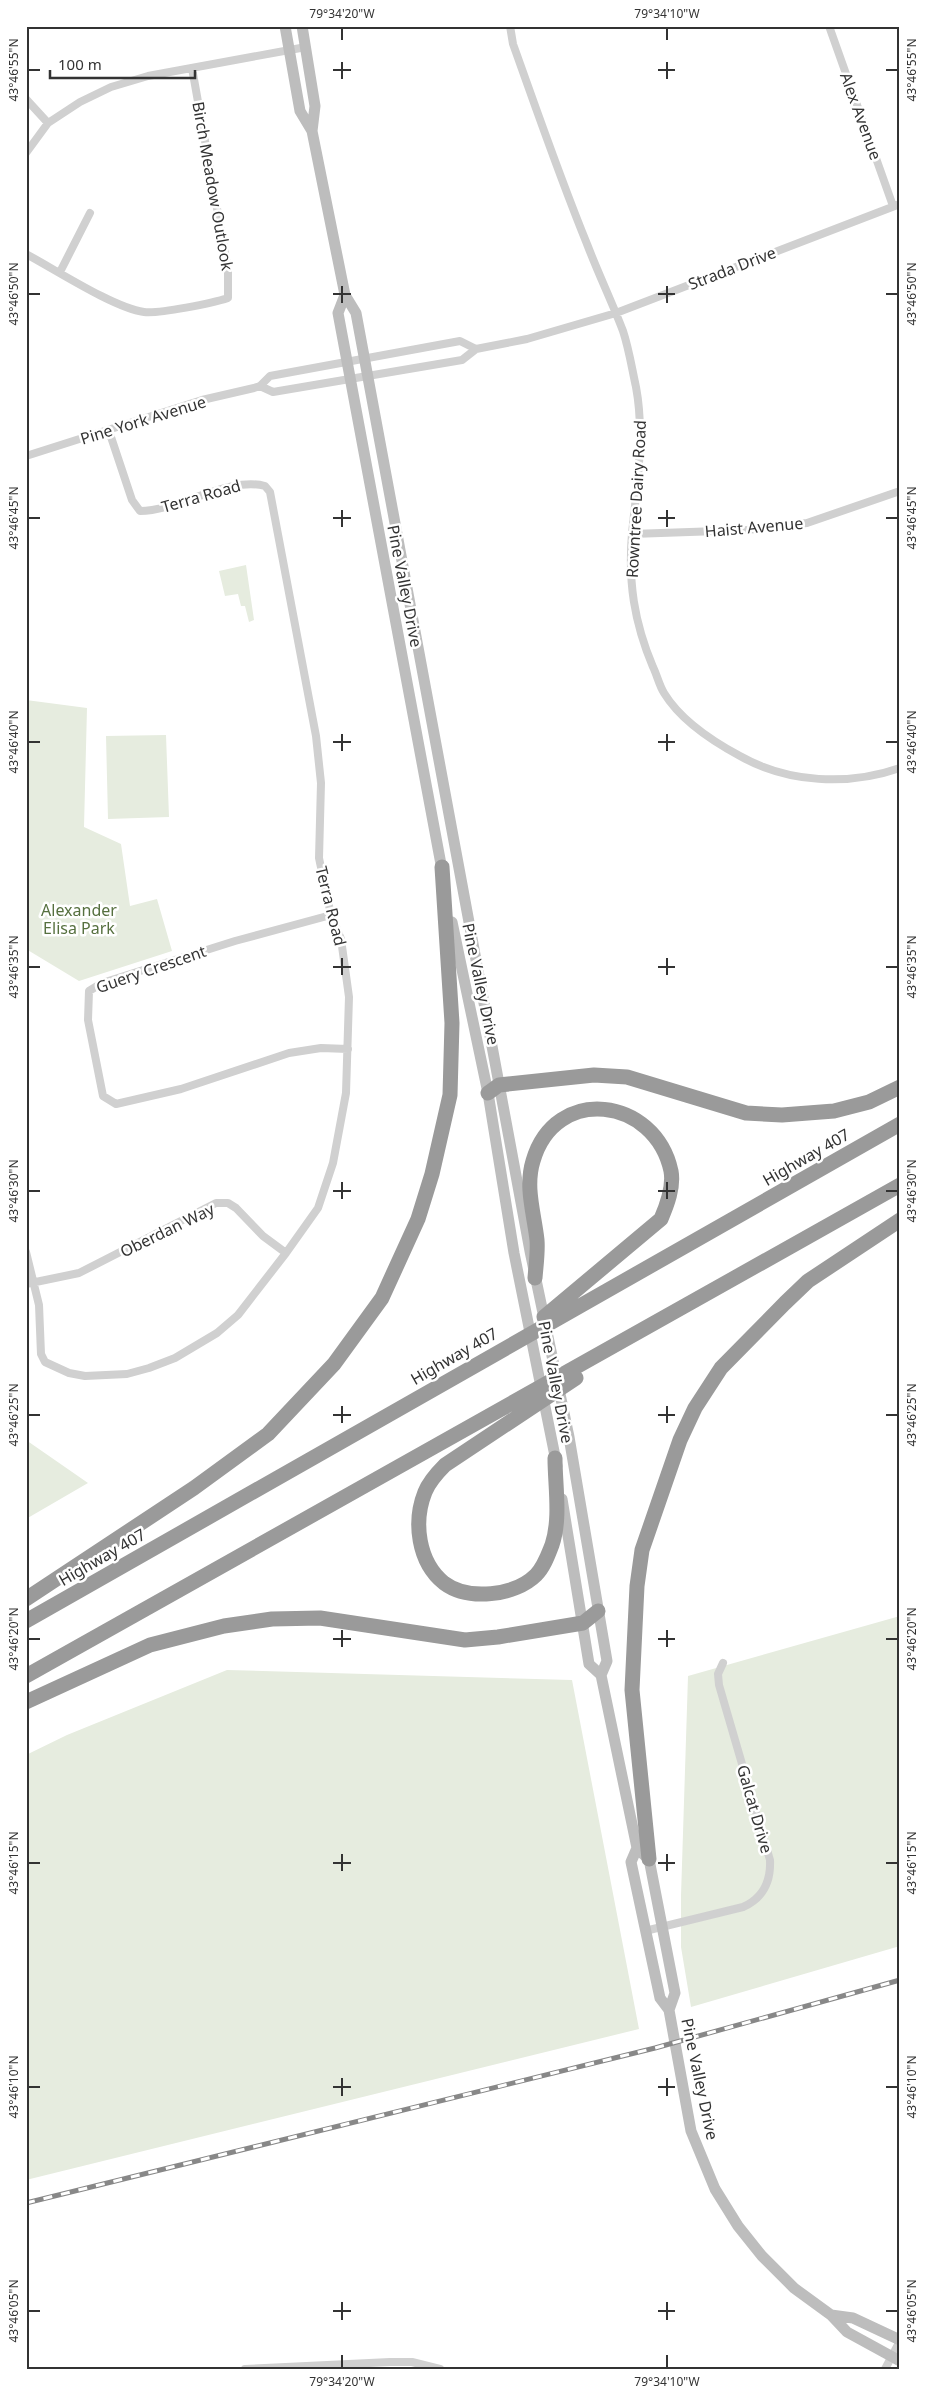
<svg xmlns="http://www.w3.org/2000/svg" width="926" height="2395" font-family="'Noto Sans',sans-serif">
<style>
.green{fill:#e6ecdf}
.lines{fill:none;stroke-linecap:round;stroke-linejoin:round}
.street{stroke:#d0d0d0;stroke-width:8}
.secondary{stroke:#bdbdbd;stroke-width:11}
.highway{stroke:#9a9a9a;stroke-width:15}
.rail-casing{stroke:#888;stroke-width:5}
.rail{stroke:#fff;stroke-width:3;stroke-dasharray:9;stroke-linecap:butt}
.ticks{fill:none;stroke:#333;stroke-width:2}
.labels{text-anchor:middle;stroke-width:5;stroke-linejoin:round;paint-order:stroke}
.street-label{font-size:16px;fill:#333;stroke:#fff}
.park-label{font-size:16px;fill:#56703f;stroke:#fff}
.neatline{fill:none;stroke:#333;stroke-width:2}
.ticks-label{font-size:12px;text-anchor:middle;fill:#333}
</style>
<rect width="100%" height="100%" fill="#fff"/>
<path class="green" d="M246 565 254 620 249 622 245 606H241L238 594 225 596 219 571Z
M26 700 87 708 84 827 121 844 130 906 157 899 172 951 79 981 26 949Z
M166 735 169 817 108 819 106 736Z
M26 1440 88 1483 26 1519Z
M900 1616V1946L691 2007 681 1947V1896L688 1676Z
M227 1670 572 1680 639 2029 26 2180V1755L67 1735Z"/>
<g class="lines">
<path class="street" d="M510 26 513 44C537 111 560 178 587 244 598 273 612 302 623 331 629 349 632 369 636 387 645 435 637 485 632 533 628 582 634 622 653 667 657 675 659 685 664 693 681 721 712 741 740 756 788 783 848 786 900 768
M829 26 893 206
M26 99 48 123
M26 153 48 123 80 102 111 87 148 76 306 47
M26 254C56 270 114 308 144 312 159 314 213 303 228 298V270L192 68
M60 272 90 213
M260 386 273 392 462 360 476 349 527 339 616 313 900 204
M26 456 202 400 254 388 260 386 270 376 460 341 476 349
M632 534 747 530 807 523 900 491
M331 915 235 941 102 983 89 991 88 1020 103 1096 116 1104 181 1089 289 1053 321 1048 348 1049
M26 1252 39 1305 41 1354 45 1362 69 1373 85 1376 127 1374 149 1368 175 1358 217 1333 238 1315 286 1253 318 1208 333 1163 346 1093 349 997 341 939 331 915 319 858 321 783 316 736 270 492 265 486C229 476 178 511 140 511L132 500 109 431
M26 1284 79 1273 216 1203H228L236 1208 263 1236 286 1253
M645 1931 743 1907C763 1898 771 1881 770 1860L719 1685 718 1674 723 1663
M245 2369 390 2362H412L440 2369
M885 2369 900 2341"/>
<path class="secondary" d="M285 26 300 111 312 131
M302 26 315 106 312 131 345 295 356 313 530 1251 569 1437 607 1661 601 1675
M345 295 338 313 443 875
M452 922 488 1093 514 1253 557 1466
M562 1499 589 1664 601 1675 637 1848 631 1862 660 1998 669 2010 691 2131 715 2189 738 2226 762 2256 794 2288 831 2315 847 2332 900 2361
M643 1854 649 1859 675 1993 669 2010
M831 2315 853 2318 900 2340"/>
<path class="highway" d="M488 1093 499 1085 594 1075 627 1077 746 1113 782 1115 834 1111 869 1102 900 1087
M535 1278C536 1265 538 1252 537 1240 534 1213 525 1187 533 1161 555 1084 655 1097 671 1171 674 1187 667 1205 661 1219L544 1317
M555 1458C555 1486 561 1518 552 1545 548 1555 544 1567 536 1575 515 1596 468 1601 444 1583 418 1562 413 1522 425 1492 429 1482 437 1473 445 1465L576 1378
M26 1599 194 1488 268 1434 334 1364 382 1298 418 1219 432 1174 450 1095 452 1023 442 867
M26 1621 900 1124
M26 1676 900 1185
M26 1702 150 1645 224 1626 272 1619 320 1618 465 1640 498 1637 583 1623 598 1611
M649 1859 632 1690 637 1586 642 1550 680 1440 695 1408 721 1368 785 1303 808 1281 900 1220"/>
<defs>
<path id="rail" d="M26 2203 655 2048 900 1980"/>
</defs>
<use href="#rail" class="rail-casing"/>
<use href="#rail" class="rail"/>
</g>
<path class="ticks" d="M342 28V40M667 28V40M342 62V79M667 62V79M28 70H40M333 70H351M658 70H675M886 70H898M342 286V303M667 286V303M28 294H40M333 294H351M658 294H675M886 294H898M342 510V527M667 510V527M28 518H40M333 518H351M658 518H675M886 518H898M342 734V751M667 734V751M28 742H40M333 742H351M658 742H675M886 742H898M342 958V975M667 958V975M28 967H40M333 967H351M658 967H675M886 967H898M342 1182V1199M667 1182V1199M28 1191H40M333 1191H351M658 1191H675M886 1191H898M342 1406V1423M667 1406V1423M28 1415H40M333 1415H351M658 1415H675M886 1415H898M342 1630V1647M667 1630V1647M28 1639H40M333 1639H351M658 1639H675M886 1639H898M342 1854V1871M667 1854V1871M28 1863H40M333 1863H351M658 1863H675M886 1863H898M342 2078V2096M667 2078V2096M28 2087H40M333 2087H351M658 2087H675M886 2087H898M342 2302V2320M667 2302V2320M28 2311H40M333 2311H351M658 2311H675M886 2311H898M342 2355V2368M667 2355V2368"/>
<g class="labels">
<g class="street-label">
<text transform="translate(861 116) rotate(70)" y="6">Alex Avenue</text>
<text transform="translate(213 186) rotate(80)" y="6">Birch Meadow Outlook</text>
<text transform="translate(732 268) rotate(-21)" y="6">Strada Drive</text>
<text transform="translate(143 420) rotate(-17)" y="6">Pine York Avenue</text>
<text transform="translate(201 496) rotate(-16)" y="6">Terra Road</text>
<text transform="translate(636 499) rotate(-87)" y="6">Rowntree Dairy Road</text>
<text transform="translate(754 527) rotate(-5)" y="6">Haist Avenue</text>
<text transform="translate(405 586) rotate(79)" y="6">Pine Valley Drive</text>
<text transform="translate(331 906) rotate(76)" y="6">Terra Road</text>
<text transform="translate(151 969) rotate(-19)" y="6">Guery Crescent</text>
<text transform="translate(481 984) rotate(78)" y="6">Pine Valley Drive</text>
<text transform="translate(806 1157) rotate(-30)" y="6">Highway 407</text>
<text transform="translate(167 1230) rotate(-26)" y="6">Oberdan Way</text>
<text transform="translate(454 1356) rotate(-30)" y="6">Highway 407</text>
<text transform="translate(556 1382) rotate(79)" y="6">Pine Valley Drive</text>
<text transform="translate(102 1557) rotate(-30)" y="6">Highway 407</text>
<text transform="translate(755 1809) rotate(74)" y="6">Galcat Drive</text>
<text transform="translate(700 2079) rotate(78)" y="6">Pine Valley Drive</text>
</g>
<g class="park-label">
<text x="79" y="916">Alexander<tspan x="79" dy="18">Elisa Park</tspan></text>
</g>
</g>
<rect width="926" height="2395" fill="none" stroke="#ffffff" stroke-width="55"/>
<path d="M50 70v8h145v-8" fill="none" stroke="#333333" stroke-width="2.5"/>
<text x="58" y="70" font-size="15" fill="#333333" stroke="#ffffff" stroke-width="4" paint-order="stroke">100 m</text>
<rect x="28" y="28" width="870" height="2340" class="neatline"/>
<g class="ticks-label">
<text x="342" y="18">79°34'20"W</text>
<text x="667" y="18">79°34'10"W</text>
<text transform="translate(14 70) rotate(-90)" y="4">43°46'55"N</text>
<text transform="translate(912 70) rotate(-90)" y="4">43°46'55"N</text>
<text transform="translate(14 294) rotate(-90)" y="4">43°46'50"N</text>
<text transform="translate(912 294) rotate(-90)" y="4">43°46'50"N</text>
<text transform="translate(14 518) rotate(-90)" y="4">43°46'45"N</text>
<text transform="translate(912 518) rotate(-90)" y="4">43°46'45"N</text>
<text transform="translate(14 742) rotate(-90)" y="4">43°46'40"N</text>
<text transform="translate(912 742) rotate(-90)" y="4">43°46'40"N</text>
<text transform="translate(14 967) rotate(-90)" y="4">43°46'35"N</text>
<text transform="translate(912 967) rotate(-90)" y="4">43°46'35"N</text>
<text transform="translate(14 1191) rotate(-90)" y="4">43°46'30"N</text>
<text transform="translate(912 1191) rotate(-90)" y="4">43°46'30"N</text>
<text transform="translate(14 1415) rotate(-90)" y="4">43°46'25"N</text>
<text transform="translate(912 1415) rotate(-90)" y="4">43°46'25"N</text>
<text transform="translate(14 1639) rotate(-90)" y="4">43°46'20"N</text>
<text transform="translate(912 1639) rotate(-90)" y="4">43°46'20"N</text>
<text transform="translate(14 1863) rotate(-90)" y="4">43°46'15"N</text>
<text transform="translate(912 1863) rotate(-90)" y="4">43°46'15"N</text>
<text transform="translate(14 2087) rotate(-90)" y="4">43°46'10"N</text>
<text transform="translate(912 2087) rotate(-90)" y="4">43°46'10"N</text>
<text transform="translate(14 2311) rotate(-90)" y="4">43°46'05"N</text>
<text transform="translate(912 2311) rotate(-90)" y="4">43°46'05"N</text>
<text x="342" y="2386">79°34'20"W</text>
<text x="667" y="2386">79°34'10"W</text>
</g>
</svg>
